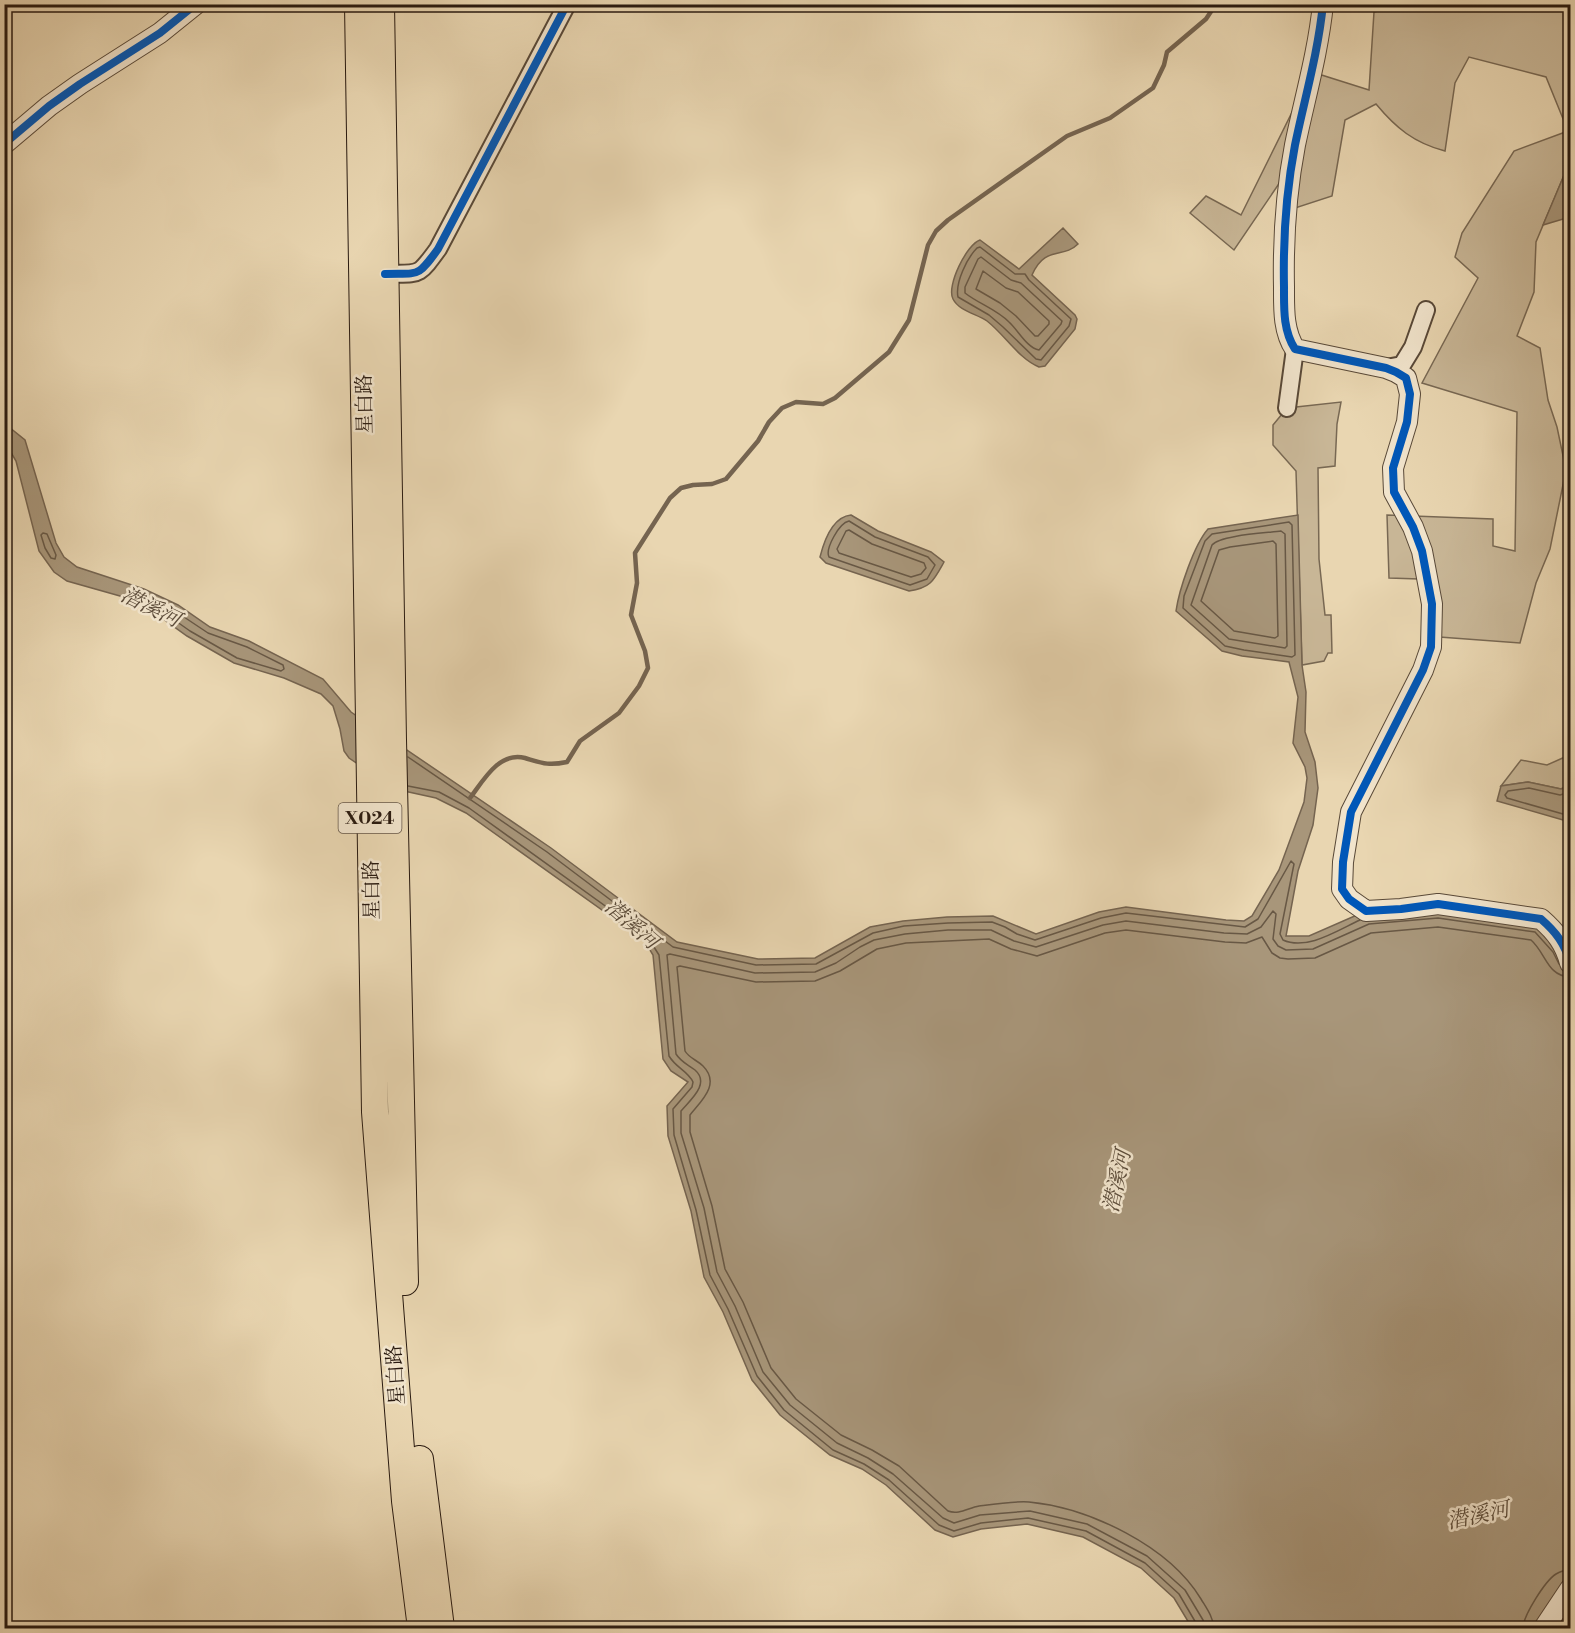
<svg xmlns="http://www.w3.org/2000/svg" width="1575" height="1633" font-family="'Libre Bodoni','Noto Serif SC',serif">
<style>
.green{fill:#c8b696;stroke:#786853;stroke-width:1.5}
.water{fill:#a8967a;stroke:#756450;stroke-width:1.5}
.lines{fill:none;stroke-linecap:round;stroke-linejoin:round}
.shore{stroke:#685845;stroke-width:1.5}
.stream{stroke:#756450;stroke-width:4.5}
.minor-casing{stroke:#594938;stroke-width:20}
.tertiary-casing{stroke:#594938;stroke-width:22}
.primary-casing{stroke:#291a10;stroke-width:28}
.minor{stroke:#f1e4cc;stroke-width:16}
.tertiary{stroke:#f1e4cc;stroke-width:20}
.primary{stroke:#e9d6b1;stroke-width:26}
.cycleway-casing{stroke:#f1e4cc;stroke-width:11}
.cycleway{stroke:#0057b8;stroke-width:8}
.labels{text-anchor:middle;stroke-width:5;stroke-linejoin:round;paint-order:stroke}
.shield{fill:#f1e4cc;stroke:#655748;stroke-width:1.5}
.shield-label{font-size:18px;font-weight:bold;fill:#291a10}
.street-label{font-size:20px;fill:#291a10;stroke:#f1e4cc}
.water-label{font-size:21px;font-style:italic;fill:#5c4c3a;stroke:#f1e4cc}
</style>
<rect width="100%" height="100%" fill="#e9d6b1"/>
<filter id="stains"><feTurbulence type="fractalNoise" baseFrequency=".00333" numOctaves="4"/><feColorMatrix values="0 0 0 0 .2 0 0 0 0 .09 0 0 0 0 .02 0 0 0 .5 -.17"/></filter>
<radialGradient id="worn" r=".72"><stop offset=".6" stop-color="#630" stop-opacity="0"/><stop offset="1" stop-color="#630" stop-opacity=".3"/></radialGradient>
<path class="green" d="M1395 4H1541L1569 13 1570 5V161L1536 242 1534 292 1517 336 1540 348 1548 400 1557 427 1566 470 1550 549 1536 583 1520 643 1426 636 1419 579 1389 578 1387 515 1493 519V546L1515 551 1517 412 1422 383 1478 278 1455 257 1462 233 1514 151 1568 131 1546 77 1469 57 1455 83 1445 151C1414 143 1396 128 1376 104L1345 120 1332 196 1286 211 1291 166 1234 250 1190 213 1206 196 1241 215 1312 72 1369 90 1374 12 1394 7Z
M1341 402 1337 424 1335 466 1318 468 1319 559 1325 615H1331L1332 653H1328L1324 661 1302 665 1296 471 1273 445V425L1287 408Z
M1565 757 1570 762V785L1561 789 1528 782 1501 786 1521 760 1547 765Z"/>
<path class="water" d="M1570 161V217L1543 225Z
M1063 228 1078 244C1063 259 1045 245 1032 275L1075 315 1077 319 1075 329 1045 366 1039 367C1018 358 1005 335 987 321 977 314 959 311 953 299 946 286 967 244 980 240L1019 269Z
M4 423 25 440 56 543 64 557 77 567 144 589 178 605 210 627 249 641 323 679 351 712 551 848 677 942 758 959 815 958 870 927 903 921 947 917 993 916 1036 934 1099 912 1126 907 1226 920 1244 921 1252 916 1279 870 1304 802 1307 778 1305 767 1293 743 1298 697 1289 662 1242 656 1222 651 1176 611C1179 590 1194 545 1208 529L1298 515 1302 665 1306 692 1305 732 1315 762 1318 788 1313 825 1298 871 1286 936H1309L1366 911 1401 909 1541 919 1570 963V1589L1544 1628H1192L1174 1598 1141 1568 1083 1537 1027 1524 981 1529 953 1537 935 1530 886 1485 862 1469 830 1455 780 1415 752 1380 723 1312 704 1277 691 1211 668 1136 667 1106 688 1082 671 1071 663 1059 653 955 644 940 466 813 436 798 395 789 349 758 344 751 340 729 333 706 321 694 284 678 234 663 187 636 145 606 120 596 67 581 54 572 39 551 16 461 5 442Z
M851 515 878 531 931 552 944 562C934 580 931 588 909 591L826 563 820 557C824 541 832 517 851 515Z
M1528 782 1561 789 1570 785V822L1497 801 1501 786Z"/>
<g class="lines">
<path class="shore" d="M980 247 1015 274H1025L1029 280 1071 319 1069 326 1041 360 1036 359 1003 327 989 315 958 297C955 283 967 258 977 248Z
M981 257 1011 280 1021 283 1062 321 1061 324 1039 350C1027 348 1018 330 1009 322 996 309 979 304 965 293V287L978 259Z
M983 271 1006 288 1018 292 1049 321V324L1038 336H1035L1016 316 1000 303 976 289Z
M849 521 875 537 928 557 935 565 927 579 910 585 829 557C825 549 839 523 849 521Z
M1289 522 1292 525 1295 655 1292 657 1244 650 1225 646 1183 608 1184 596 1205 541 1212 534Z
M849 530 872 544 924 563 926 568 921 574 911 577 839 553 837 549 846 531Z
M1281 531 1285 534 1287 646 1285 648 1229 639 1191 605 1212 545C1220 535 1267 533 1281 531Z
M43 533 47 534 56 555 55 559 51 558 45 548 41 535Z
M1273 541 1276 544 1278 636 1275 638 1234 631 1201 601 1219 550 1230 547Z
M164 606 175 611 208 633 247 647 283 665 284 669 281 671 237 658 190 631 163 612Z
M408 757 547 852 673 947 756 965 816 964 873 933 904 926 948 923 992 922 1005 927 1017 934 1035 940 1101 918 1126 913 1245 927 1258 919 1291 861 1294 864 1280 934 1283 940C1307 951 1338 930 1360 920
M408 786 439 792 469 808 647 936 659 955 669 1056C676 1068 688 1071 693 1082L692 1087 673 1109 674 1135 696 1210 710 1275 728 1309 757 1376 784 1410 833 1450 864 1464 889 1480 939 1525 954 1531 981 1523 1028 1518 1086 1531 1145 1563 1179 1594 1196 1623 1197 1628
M1570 792 1560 795 1529 788 1508 791 1505 795 1507 798 1570 816
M1205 1628 1203 1620 1185 1590 1147 1556 1087 1524 1030 1511 980 1515 954 1523 943 1518 893 1474 868 1458 837 1443 790 1405 763 1372 735 1306 717 1272 704 1208 681 1133V1111C689 1101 711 1084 695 1070 687 1064 681 1062 676 1054L667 955 670 954 755 973 815 972 836 963 860 947 874 940 905 934 948 930H991L1014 941 1036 947 1103 925 1126 921 1224 933 1247 934 1261 927 1273 911 1276 914 1273 939 1278 946 1286 950 1313 949 1369 924 1438 918 1535 932 1553 952 1559 964
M1214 1628C1213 1617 1207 1609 1201 1599 1169 1546 1090 1508 1029 1502 1014 1501 994 1504 979 1506 968 1508 959 1515 948 1511L899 1466 872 1450 841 1435 796 1399 771 1368 743 1302 725 1269 712 1206 690 1132V1115C701 1101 721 1084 703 1066 697 1060 689 1058 685 1051L677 967 680 966 756 982 815 981 840 971 877 949 906 943 989 939 1011 949 1037 956 1105 933 1126 930 1225 942 1246 943 1262 937 1272 953 1280 958 1288 959 1315 958 1371 933 1438 927 1531 940C1546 953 1547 976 1570 977
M1523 1628C1523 1616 1545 1581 1556 1574 1561 1571 1565 1570 1570 1570"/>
<path class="stream" d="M470 798C483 781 499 751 525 758 542 763 548 766 567 762L580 741 619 713 639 686 648 668 645 651 631 615 637 583 635 553 670 498 681 488 693 485 712 484 726 479 758 441 769 422 782 408 796 402 823 404 835 398 889 352 909 320 928 245 936 231 948 220 1067 136 1110 118 1153 88 1164 65 1167 52 1206 19 1216 4"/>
<defs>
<path id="minor" d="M385 274C420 273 417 278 438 249L567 4
M1386 368 1402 365 1413 347 1426 310
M1287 408 1295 349"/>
<path id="tertiary" d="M1323 4C1318 53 1305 97 1295 145 1286 192 1283 239 1284 287 1284 308 1283 331 1295 349L1386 368 1396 372 1406 378 1410 394 1407 422 1393 468 1394 492 1413 527 1422 551 1432 604 1431 647 1423 670 1351 812 1343 862 1342 889 1349 899 1366 911 1401 909 1438 904 1541 919C1556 932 1565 944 1570 963
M4 144 49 106 80 84 160 33 196 4
M1544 1628 1570 1589"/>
<path id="primary" d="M358 4 375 1112 405 1501 421 1628
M381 4 393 740 405 1282
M420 1459 441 1628"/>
</defs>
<use href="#minor" class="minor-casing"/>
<use href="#tertiary" class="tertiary-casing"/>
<use href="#primary" class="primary-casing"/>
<use href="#minor" class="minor"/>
<use href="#tertiary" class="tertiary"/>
<use href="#primary" class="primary"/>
<defs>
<path id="cycleway" d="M1323 4C1318 53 1305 97 1295 145 1286 192 1283 239 1284 287 1284 308 1283 331 1295 349L1386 368 1396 372 1406 378 1410 394 1407 422 1393 468 1394 492 1413 527 1422 551 1432 604 1431 647 1423 670 1351 812 1343 862 1342 889 1349 899 1366 911 1401 909 1438 904 1541 919C1556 932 1565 944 1570 963
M4 144 49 106 80 84 160 33 196 4
M385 274C420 273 417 278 438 249L567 4"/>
</defs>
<use href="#cycleway" class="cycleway-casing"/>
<use href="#cycleway" class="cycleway"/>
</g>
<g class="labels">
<rect class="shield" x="338.5" y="803" width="63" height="30" rx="4.5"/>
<g class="shield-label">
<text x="370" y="824">X024</text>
</g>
<g class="street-label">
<text transform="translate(364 404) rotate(-91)" y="7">星白路</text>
<text transform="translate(371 890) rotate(-91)" y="7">星白路</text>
<text transform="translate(395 1375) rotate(-94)" y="7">星白路</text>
</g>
<g class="water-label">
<text transform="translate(151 607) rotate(26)" y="7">潜溪河</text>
<text transform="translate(632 924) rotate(41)" y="7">潜溪河</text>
<text transform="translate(1117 1181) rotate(-78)" y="7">潜溪河</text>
<text transform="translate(1478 1515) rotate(-12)" y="7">潜溪河</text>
</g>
</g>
<rect width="1575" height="1633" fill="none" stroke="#e9d6b1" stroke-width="24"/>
<rect x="6" y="6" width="1563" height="1621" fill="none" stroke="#291a10" stroke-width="3"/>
<rect x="12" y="12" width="1551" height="1609" fill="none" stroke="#291a10" stroke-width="1.5"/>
<rect width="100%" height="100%" filter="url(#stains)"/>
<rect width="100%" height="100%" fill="url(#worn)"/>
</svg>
